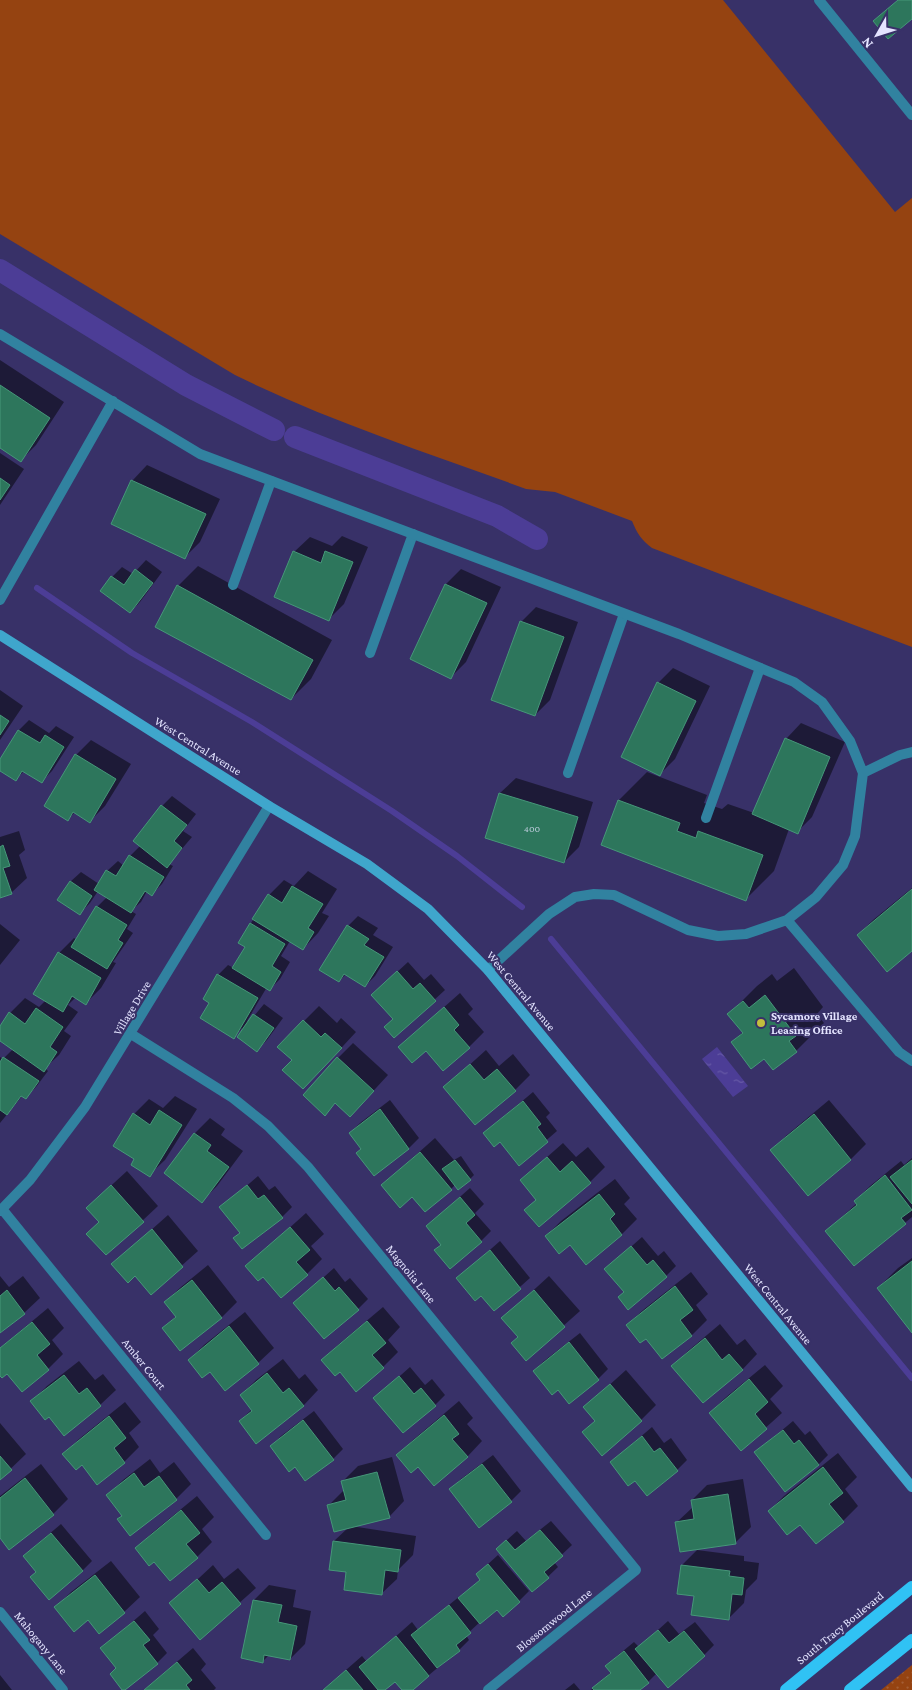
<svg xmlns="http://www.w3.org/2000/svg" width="912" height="1690" font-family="'Crimson Pro',serif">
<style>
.green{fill:#954311}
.park{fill:url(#park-dots)}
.water{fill:url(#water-ripples)}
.shadow{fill:#0007}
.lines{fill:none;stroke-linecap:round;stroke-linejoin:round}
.stream{stroke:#4c3d96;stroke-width:6}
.canal{stroke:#4c3d96;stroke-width:22}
.building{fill:#2d765c;stroke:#469779}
.lane{stroke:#3182a0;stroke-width:10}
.street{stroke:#3182a0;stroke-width:10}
.secondary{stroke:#3fa6cc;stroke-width:10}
.primary{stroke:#30c2f4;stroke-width:12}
.poi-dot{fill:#c3bd3e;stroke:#383168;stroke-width:2}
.labels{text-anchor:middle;stroke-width:4;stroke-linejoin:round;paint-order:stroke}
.number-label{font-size:10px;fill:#b6c8d6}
.street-label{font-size:12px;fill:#e4e4ff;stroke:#383168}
.poi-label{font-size:12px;font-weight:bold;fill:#e4e4ff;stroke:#383168;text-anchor:start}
</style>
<defs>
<pattern id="park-dots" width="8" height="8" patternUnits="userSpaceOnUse" patternTransform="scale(1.25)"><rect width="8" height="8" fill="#954311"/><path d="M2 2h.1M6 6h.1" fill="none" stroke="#a45e35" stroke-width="1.8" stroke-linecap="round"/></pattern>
<pattern id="water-ripples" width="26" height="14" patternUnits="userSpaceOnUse" patternTransform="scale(1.25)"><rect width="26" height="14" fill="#4c3d96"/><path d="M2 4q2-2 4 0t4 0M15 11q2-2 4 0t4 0" fill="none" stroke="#6659a6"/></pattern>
</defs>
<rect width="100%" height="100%" fill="#383168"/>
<path class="green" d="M0 0H723L895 212 912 198V647L652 548C641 540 637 533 632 521L555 492 526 489C429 453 328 421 235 375L0 234Z"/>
<path class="park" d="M912 1665V1690H881Z"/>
<path class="water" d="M717 1047 748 1086 733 1097 702 1059Z"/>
<path class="shadow" d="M0 360 64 402 36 445 21 460 0 447Z
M0 453 24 469 0 505Z
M147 465 220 499 200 542 185 557 132 481Z
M342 536 368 547 344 604 328 620 294 552 310 537 332 546Z
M146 560 162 572 140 602 130 612 102 591 112 577 122 567 133 574Z
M198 566 332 640 311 679 291 699 178 586Z
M461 569 501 587 466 662 451 677 412 659 446 584Z
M536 607 578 622 550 700 535 715 521 622Z
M673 668 710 686 675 759 660 774 658 683Z
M0 690 23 706 0 740Z
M29 720 49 733 56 726 74 737 52 771 42 781 25 770 16 779 0 770V762L19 730Z
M801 723 845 742 812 817 797 832 789 829 774 871 746 899 603 845 619 800 647 772 707 795 704 803 722 809 728 804 754 813 786 739Z
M91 740 131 764 105 806 90 821 75 812 68 819 76 755Z
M516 778 593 802 579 847 564 862 487 838 500 793Z
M172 796 196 814 183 831 192 837 169 864 173 866 162 884 152 894 147 891 141 902 131 911 136 914 127 929 133 933 113 962 116 963 101 988 86 1003 76 997 68 1005 78 1012 64 1031 71 1036 59 1055 45 1068 48 1071 36 1087 26 1097 23 1095 0 1123V1057L3 1059 13 1049 0 1040V1028L10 1013 25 998 39 1007 46 1000 59 953 74 938 77 940 97 907 107 897 98 891 90 903 80 913 70 882 81 872 99 884 107 871 118 861 124 866 130 856 141 845 135 841 162 806Z
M19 831 25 850 19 855 27 878 11 893 0 897V837Z
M308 871 337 889 322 913 329 916 318 933 303 949 290 941 281 956 290 962 280 979 270 989 267 987 247 1021 249 1022 264 1004 283 1018 267 1040 257 1050 242 1028 234 1037 210 1003 218 975 228 965 234 968 247 947 239 942 269 895 284 880 294 886Z
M912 888V950L858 935 873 920Z
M358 916 378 928 373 935 393 947 375 976 365 986 346 974 339 981 348 926Z
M0 924 20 940 0 965Z
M408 962 424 980 431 974 445 990 395 1036 394 1018 383 985Z
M794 968 823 1007 817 1014 824 1023 796 1051 732 1042 743 1032 729 1014 757 986 772 974 777 981Z
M460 993 473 1009 468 1014 484 1032 469 1047 426 1049 399 1047Z
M319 1006 337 1023 341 1018 356 1032 318 1073 294 1060 304 1021Z
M353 1043 388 1075 365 1100 336 1102 325 1114 338 1058Z
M486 1050 499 1066 513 1054 530 1075 515 1090 445 1087Z
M533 1092 550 1113 546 1117 557 1131 519 1164 500 1140 484 1133Z
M175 1096 197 1109 165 1160 149 1175 136 1159 134 1114 149 1099 163 1108Z
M390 1100 419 1138 409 1148 374 1174 362 1149 350 1133 360 1123Z
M829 1100 866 1144 851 1159 808 1194 772 1150 787 1135Z
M210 1118 225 1129 221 1135 243 1151 217 1186 202 1201 166 1173 195 1133Z
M435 1138 454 1160 461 1156 474 1175 470 1179 455 1185 451 1189 412 1195 382 1185Z
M563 1143 576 1157 588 1147 605 1167 590 1182 537 1199 521 1180Z
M912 1158V1217L854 1265 827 1231 857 1203 855 1201 870 1186 901 1161 904 1165Z
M127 1171 158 1206 107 1254 103 1193Z
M258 1176 269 1190 275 1186 292 1207 282 1217 235 1238 241 1232 221 1208Z
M615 1179 630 1198 624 1204 637 1219 622 1234 586 1263 570 1243 546 1236 561 1221Z
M470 1188 484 1204 475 1213 491 1231 481 1241 443 1244 427 1226Z
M306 1213 324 1234 311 1246 322 1259 307 1274 264 1275 247 1266Z
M168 1215 198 1251 151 1293 135 1275 113 1264Z
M642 1237 658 1256 664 1251 676 1266 666 1276 625 1291 606 1269Z
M500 1241 530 1278 494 1310 481 1294 458 1278Z
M912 1258V1331L878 1288 898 1268Z
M208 1265 237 1302 222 1317 180 1349 164 1328 176 1316 165 1302 181 1287Z
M334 1268 345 1282 350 1278 368 1299 358 1309 295 1303Z
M691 1272 708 1294 696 1305 707 1320 692 1335 662 1358 646 1337 627 1325 643 1310Z
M0 1276 9 1287 23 1276 40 1298 24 1313 0 1332Z
M549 1276 580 1311 526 1359 519 1337 503 1318Z
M383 1307 400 1327 388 1340 398 1352 383 1367 340 1370 322 1360 338 1345Z
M48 1308 64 1328 52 1340 63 1354 48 1369 7 1372 0 1374V1348Z
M245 1312 274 1348 258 1363 210 1370 189 1360 204 1345Z
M720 1324 737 1345 745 1339 757 1354 742 1370 673 1366 688 1351Z
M580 1333 608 1369 598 1379 558 1388 534 1371 544 1361Z
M283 1359 299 1379 305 1374 318 1390 303 1406 240 1421 252 1409 241 1395 256 1380Z
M79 1361 95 1380 103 1374 116 1390 100 1405 32 1401 47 1386Z
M765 1365 783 1386 770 1399 782 1413 741 1450 710 1413 725 1398Z
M410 1367 425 1385 432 1379 445 1395 435 1405 375 1398Z
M626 1370 656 1405 641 1420 584 1432 596 1420 585 1407Z
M459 1401 473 1418 467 1424 482 1441 467 1457 418 1466 398 1455 413 1440Z
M125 1402 141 1422 129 1433 139 1447 124 1462 98 1483 82 1464 64 1454 79 1439Z
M314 1411 343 1449 333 1459 271 1447 281 1436Z
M793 1421 805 1435 810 1431 828 1455 818 1465 756 1452Z
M0 1423 26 1454 0 1479Z
M652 1427 664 1443 671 1438 687 1460 677 1470 635 1479 611 1462Z
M838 1453 857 1477 845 1489 858 1506 843 1521 801 1523 769 1511 784 1496Z
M493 1455 521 1491 511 1501 479 1526 451 1489 461 1479Z
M392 1457 404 1501 389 1517 351 1526 416 1536 413 1555 398 1570 397 1579 381 1594 348 1571 334 1541 349 1527 328 1506 344 1490 343 1481 358 1466Z
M150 1459 160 1473 174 1462 191 1484 176 1499 130 1534 123 1515 108 1495 123 1480Z
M41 1464 68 1499 53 1514 0 1536V1496Z
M743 1479 751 1527 736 1542 677 1522 693 1507 692 1500 707 1485Z
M197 1496 214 1517 202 1529 212 1542 197 1557 155 1560 137 1548 152 1533Z
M551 1521 572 1545 554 1562 558 1567 533 1591 497 1549 517 1531 526 1541Z
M61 1524 92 1561 82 1571H37L35 1546Z
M697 1550 744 1556V1561L759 1563 757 1579 746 1590 744 1603 729 1618 695 1595 682 1565Z
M498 1555 529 1591 519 1601 497 1608 480 1622 466 1635 469 1640 459 1650 411 1690H403L395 1680 383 1690H323L362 1656 367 1662 412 1622 418 1630 460 1596 461 1597 481 1579 477 1574Z
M111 1561 140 1597 124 1612 99 1632 88 1618 56 1607 71 1592Z
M213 1565 224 1579 238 1568 256 1588 200 1638 171 1604Z
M269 1585 296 1590 293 1607 311 1611 305 1644 290 1659 269 1655 263 1661 254 1600Z
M145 1611 159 1629 153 1635 167 1653 157 1663 117 1668 102 1648Z
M668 1621 679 1634 695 1622 714 1645 704 1655 657 1673 640 1690H591L611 1672 607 1666 617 1656 634 1642 639 1647Z
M193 1648 206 1664 201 1670 216 1688 214 1690H144Z
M0 1675 12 1690H0Z
M574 1683 580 1690H565Z"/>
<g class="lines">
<path class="stream" d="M37 588 132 653 252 722 392 811 457 856 522 907
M551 939 912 1378"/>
<path class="canal" d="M0 270 186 385 274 430
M295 437 497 516 537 539"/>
</g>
<path class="building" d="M898 0H912V19L888 39 873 21Z
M0 385 50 418 21 462 0 448Z
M0 478 10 485 0 500Z
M131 480 206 514 185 559 111 524Z
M293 551 321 563 325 551 353 562 329 621 274 597Z
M135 569 153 583 130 613 100 591 111 576 124 585Z
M445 584 487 603 451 679 410 659Z
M177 585 313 660 291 700 155 627Z
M520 621 564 637 535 716 491 700Z
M657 682 696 701 660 776 621 757Z
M0 715 9 721 0 735Z
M18 730 40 743 45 735 64 747 42 783 22 771 16 781 0 771V759Z
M785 738 830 757 798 834 752 814Z
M75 754 116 779 90 823 73 812 68 821 44 806Z
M499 793 578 817 564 863 485 838Z
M618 800 680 823 677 831 696 838 698 831 763 855 746 901 601 845Z
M161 805 187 825 174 841 182 848 167 868 133 841Z
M3 845 10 866 3 868 12 894 0 898V847Z
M129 855 164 877 152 896 145 891 131 913 94 890 106 870 116 876Z
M70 881 92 896 80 915 57 900Z
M292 886 323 904 308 928 314 932 303 950 252 919 268 894 282 903Z
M912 889V951L887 972 857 935Z
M96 906 127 925 118 940 123 943 107 969 71 947Z
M250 923 285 944 272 966 281 972 270 991 232 968 245 947 238 943Z
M347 925 369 939 364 945 384 957 365 987 344 974 339 982 319 970Z
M58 952 101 978 86 1005 72 996 63 1012 33 994Z
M397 971 413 989 420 983 436 1001 394 1038 384 1027 393 1019 371 995Z
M217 974 258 998 234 1039 200 1018 209 1003 203 999Z
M765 995 796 1036 789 1041 797 1052 773 1070 764 1059 751 1069 731 1042 743 1033 727 1014 743 1001 749 1008Z
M444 1007 459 1025 454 1030 470 1048 443 1071 426 1051 412 1063 398 1047Z
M36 1008 63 1027 50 1047 57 1052 44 1072 0 1041V1026L9 1012 25 1024Z
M253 1014 274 1028 257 1052 237 1037Z
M303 1020 321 1037 325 1033 342 1048 303 1089 282 1070 292 1060 277 1047Z
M3 1057 39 1081 26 1099 21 1096 7 1115 0 1110V1062Z
M337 1057 374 1091 350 1117 335 1103 325 1116 303 1095Z
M470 1064 484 1080 497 1069 516 1091 475 1125 443 1087Z
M523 1101 541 1124 537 1127 548 1142 519 1166 500 1142 494 1147 483 1133Z
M380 1109 409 1149 374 1176 356 1153 361 1149 349 1133Z
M159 1110 182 1125 150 1177 131 1165 134 1159 113 1146 133 1113 150 1125Z
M814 1114 851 1160 808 1196 770 1150Z
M194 1133 211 1145 207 1151 229 1167 202 1203 164 1173Z
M420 1152 452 1190 425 1212 412 1197 400 1208 381 1185Z
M547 1157 560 1172 572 1161 591 1183 539 1227 524 1210 536 1200 520 1180Z
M455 1160 471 1180 458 1190 442 1169Z
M912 1160V1204L890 1177Z
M885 1175 912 1210 901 1218 906 1224 854 1266 825 1231 857 1205 854 1201Z
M111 1185 144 1222 106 1255 86 1234 99 1222 86 1208Z
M247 1185 258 1199 264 1195 283 1218 242 1249 233 1238 240 1233 219 1207Z
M599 1194 615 1214 610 1219 622 1235 586 1265 570 1245 559 1254 545 1236Z
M460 1197 475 1215 466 1223 482 1242 450 1269 434 1250 441 1245 426 1226Z
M290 1227 310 1250 296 1262 308 1275 281 1298 263 1277 258 1281 245 1266Z
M152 1229 183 1267 151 1295 135 1276 128 1283 111 1264Z
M631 1246 647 1265 653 1260 667 1277 628 1310 618 1297 624 1292 604 1269Z
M490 1250 521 1289 494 1311 481 1296 475 1301 456 1278Z
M912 1261V1333L877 1288Z
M323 1277 335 1291 339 1287 359 1310 324 1339 293 1303Z
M192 1280 222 1318 180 1351 162 1328 176 1317 164 1302Z
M675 1286 693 1310 680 1320 692 1336 662 1359 646 1339 640 1343 626 1325Z
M7 1290 25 1314 0 1333V1296Z
M534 1290 565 1327 526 1361 511 1343 518 1337 501 1318Z
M367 1321 386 1343 372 1355 384 1368 356 1392 340 1372 335 1376 321 1360Z
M32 1322 50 1344 37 1355 49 1370 22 1392 7 1374 2 1378 0 1376V1348Z
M229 1326 259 1364 225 1391 210 1372 202 1378 188 1360Z
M705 1338 722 1360 729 1354 743 1370 703 1403 671 1366Z
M569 1342 599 1380 569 1404 558 1390 552 1395 533 1371Z
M267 1373 283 1393 289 1388 304 1406 256 1444 239 1421 252 1411 240 1395Z
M64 1375 79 1394 87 1388 101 1406 64 1436 49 1417 45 1420 30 1401Z
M399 1376 414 1394 421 1388 436 1406 403 1433 373 1398Z
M749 1379 768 1402 755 1414 767 1429 741 1451 709 1413Z
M610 1384 642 1421 602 1456 582 1432 595 1421 583 1407Z
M444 1415 459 1434 452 1439 468 1457 434 1486 418 1467 411 1473 396 1455Z
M109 1416 126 1438 114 1448 125 1463 97 1485 82 1465 76 1470 62 1454Z
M303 1420 334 1460 305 1481 295 1467 289 1472 270 1446Z
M783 1430 794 1444 799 1440 819 1465 785 1492 754 1452Z
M642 1436 654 1452 660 1448 678 1471 647 1496 635 1481 628 1486 610 1462Z
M0 1456 12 1470 0 1480Z
M482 1464 512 1502 479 1528 449 1489Z
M823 1467 843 1493 829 1504 844 1522 816 1544 800 1525 787 1535 768 1511Z
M377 1472 390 1518 334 1532 327 1505 346 1500 341 1481Z
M134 1473 144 1487 159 1476 177 1500 130 1536 117 1519 122 1516 106 1495Z
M25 1478 54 1515 9 1550 0 1538V1498Z
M728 1494 736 1544 680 1552 675 1522 694 1519 691 1500Z
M181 1510 200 1533 186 1544 198 1558 170 1581 154 1562 149 1566 135 1548Z
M540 1530 563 1556 544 1572 549 1578 532 1592 496 1549 506 1540 515 1550Z
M51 1533 83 1571 49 1600 30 1577 36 1572 23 1556Z
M333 1541 401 1550 398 1572 385 1570 382 1595 344 1590 346 1572 329 1570Z
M488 1564 520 1602 503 1617 497 1610 480 1624 458 1598 480 1580 476 1574Z
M681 1565 730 1571 729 1576 744 1578 742 1595 732 1594 729 1620 691 1615 694 1596 677 1594Z
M95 1575 125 1613 99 1634 88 1620 74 1632 54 1607Z
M197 1579 209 1593 222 1582 241 1604 200 1640 169 1603Z
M253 1600 282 1605 278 1622 297 1626 290 1660 264 1655 263 1663 241 1658Z
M449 1605 471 1633 456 1645 460 1651 437 1668 411 1635Z
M134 1621 150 1640 143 1645 158 1664 125 1690H122L110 1674 116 1668 100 1648Z
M658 1630 669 1643 684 1631 705 1656 668 1688 635 1649Z
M396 1636 429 1676 413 1690H402L395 1682 385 1690H378L359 1667Z
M624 1651 649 1683 640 1690H594L592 1688 611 1673 605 1666Z
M177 1662 192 1680 186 1685 190 1690H144Z
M346 1670 363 1690H323Z"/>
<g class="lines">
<path class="lane" d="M819 0 912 115
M233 585 271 481
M370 653 413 534
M568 773 624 614
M706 818 760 668"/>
<path class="street" d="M0 334 200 454 679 634 794 682 822 702 850 741 863 773 855 836 843 865 816 897 787 920 746 934 718 936 688 930 614 895 594 894 575 897 549 914 488 970
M0 600 113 401
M863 773 900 755 912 752
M787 920 899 1052 912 1061
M131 1034 233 1098 268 1126 308 1167 636 1570 488 1690
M2 1209 266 1535
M0 1211 30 1180 85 1107 269 806
M0 1612 63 1690"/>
<path class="secondary" d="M0 635 269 806 367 864 428 909 488 970 912 1487"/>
<path class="primary" d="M786 1690 912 1587
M850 1690 912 1640"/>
</g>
<circle class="poi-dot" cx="761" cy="1023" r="5"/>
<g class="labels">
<g class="number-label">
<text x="532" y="832">400</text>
</g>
<g class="street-label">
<text transform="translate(198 746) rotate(32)" y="4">West Central Avenue</text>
<text transform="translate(521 991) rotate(50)" y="4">West Central Avenue</text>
<text transform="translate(132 1008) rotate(-59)" y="4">Village Drive</text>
<text transform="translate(411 1274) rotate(51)" y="4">Magnolia Lane</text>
<text transform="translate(778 1304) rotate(51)" y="4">West Central Avenue</text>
<text transform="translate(144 1364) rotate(51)" y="4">Amber Court</text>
<text transform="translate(554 1620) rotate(-39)" y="4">Blossomwood Lane</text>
<text transform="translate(840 1628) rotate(-39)" y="4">South Tracy Boulevard</text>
<text transform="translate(41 1643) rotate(51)" y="4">Mahogany Lane</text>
</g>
<g class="poi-label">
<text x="771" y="1020">Sycamore Village<tspan x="771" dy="14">Leasing Office</tspan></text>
</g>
</g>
<g transform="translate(877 35) rotate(231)" stroke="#383168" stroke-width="4" paint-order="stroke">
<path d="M0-4L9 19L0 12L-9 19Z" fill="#e4e4ff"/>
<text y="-8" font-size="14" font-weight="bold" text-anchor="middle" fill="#e4e4ff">N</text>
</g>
</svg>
